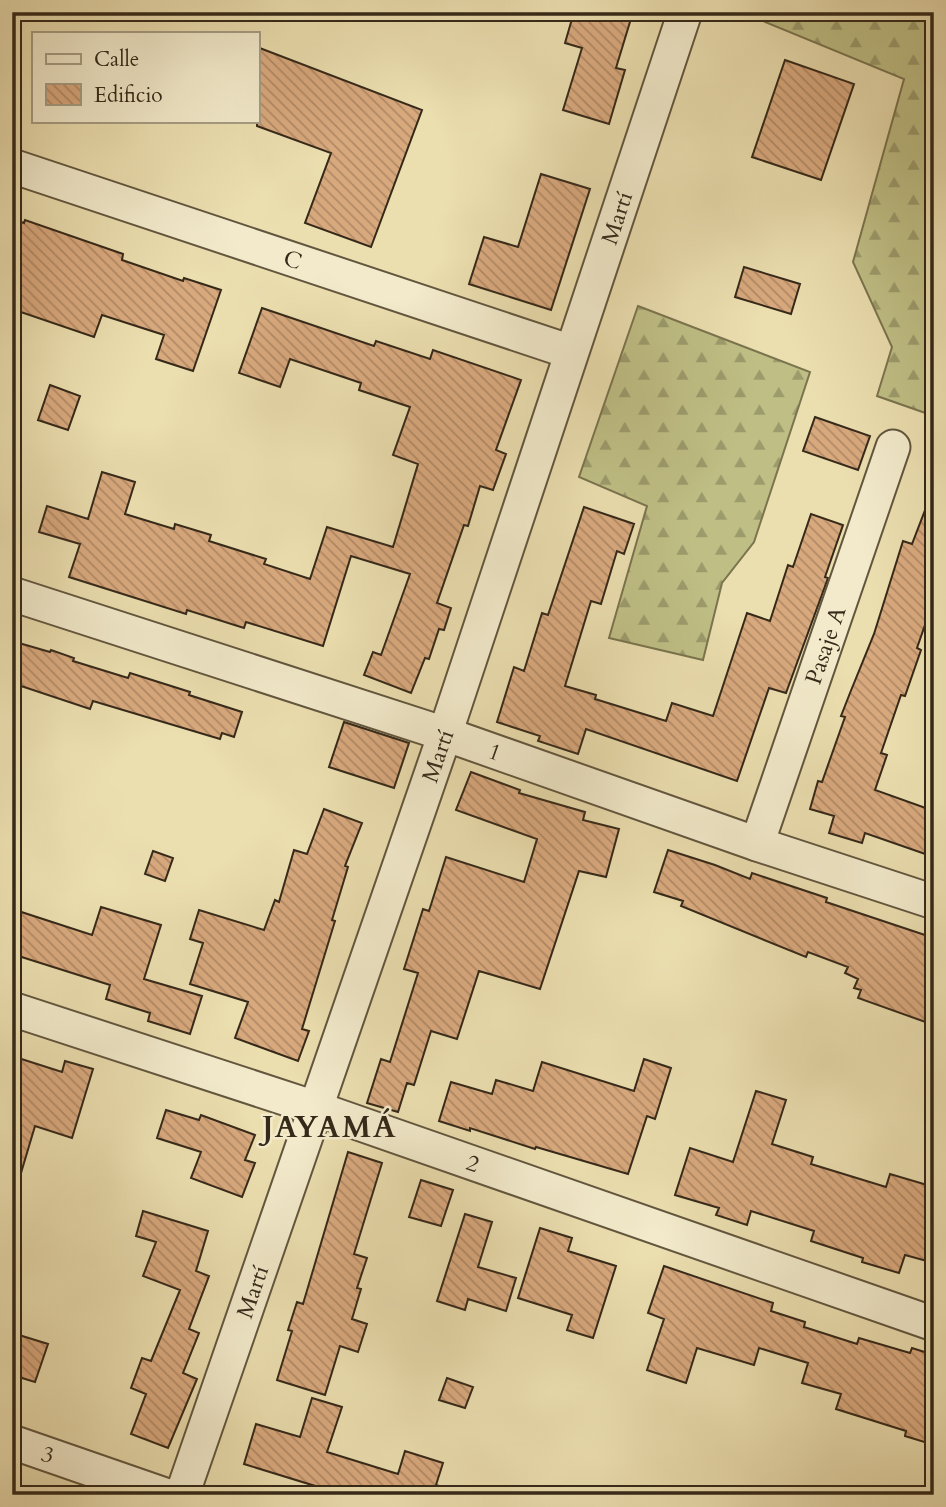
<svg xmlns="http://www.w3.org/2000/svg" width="946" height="1507" font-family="Cardo,serif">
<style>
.forest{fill:url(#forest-firs);stroke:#7a744f;stroke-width:2}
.building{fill:url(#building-back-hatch);stroke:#352919;stroke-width:2}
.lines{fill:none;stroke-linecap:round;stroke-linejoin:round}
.minor-casing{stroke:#62563e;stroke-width:37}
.minor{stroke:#f2eacb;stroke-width:33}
.labels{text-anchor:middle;stroke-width:5;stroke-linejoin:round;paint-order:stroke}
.street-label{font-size:23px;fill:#352919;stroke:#f2eacb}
.district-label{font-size:30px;font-weight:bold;letter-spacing:2px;fill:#352919;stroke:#f2eacb}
</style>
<defs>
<pattern id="forest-firs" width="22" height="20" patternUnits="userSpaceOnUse" patternTransform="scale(1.75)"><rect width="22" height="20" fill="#bfbf85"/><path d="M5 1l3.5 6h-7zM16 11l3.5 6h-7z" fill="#9c9b6c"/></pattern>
<pattern id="building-back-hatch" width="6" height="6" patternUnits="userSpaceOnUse" patternTransform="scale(1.75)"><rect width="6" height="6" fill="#d9a97e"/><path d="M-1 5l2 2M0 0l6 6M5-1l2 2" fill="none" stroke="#b18a66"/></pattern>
</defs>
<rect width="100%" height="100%" fill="#ebdeaf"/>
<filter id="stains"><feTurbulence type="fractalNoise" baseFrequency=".00286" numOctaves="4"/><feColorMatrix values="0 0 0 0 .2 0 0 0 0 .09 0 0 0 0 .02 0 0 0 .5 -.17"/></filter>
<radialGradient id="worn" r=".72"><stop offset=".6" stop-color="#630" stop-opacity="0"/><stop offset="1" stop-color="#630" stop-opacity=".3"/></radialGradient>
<path class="forest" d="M768 12H934V416L877 396 892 347 853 262 904 79 765 22Z
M638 306 810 372 754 542 722 583 703 660 609 638 647 506 579 477Z"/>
<path class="building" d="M574 12H633L616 68 625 70 609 124 563 110 582 48 565 43Z
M257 47 422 110 371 247 305 223 331 153 257 126Z
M785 60 854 84 821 180 752 157Z
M541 174 590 189 551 310 469 284 484 237 518 247Z
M12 219 24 223 25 220 123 254 122 260 183 281 184 278 221 290 193 371 156 359 164 335 102 315 94 337 12 309Z
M744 267 800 284 791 314 735 297Z
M262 308 374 346 376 341 430 359 433 350 521 380 496 450 506 454 493 490 480 486 468 526 464 525 437 603 451 608 444 630 439 629 429 659 425 658 411 693 364 675 373 652 381 655 410 574 351 556 323 646 246 622 244 628 187 610 186 614 69 577 80 544 39 532 47 506 88 519 102 472 135 482 125 514 174 529 175 524 211 535 209 541 266 559 264 564 310 579 327 527 393 547 418 464 393 455 410 407 359 390 361 383 290 359 280 387 239 373Z
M50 385 80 396 68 430 38 420Z
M815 417 870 436 858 470 803 451Z
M932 492 934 599 917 648 921 650 905 696 901 695 881 753 887 755 875 790 934 811V857L865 833 862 843 829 833 834 816 810 809 818 781 822 782 845 717 841 716 850 693 874 634 903 541 912 544Z
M584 507 634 524 624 554 617 551 601 604 591 601 565 686 596 695 595 699 666 721 672 703 713 716 747 613 770 621 788 565 793 567 811 514 843 525 825 577 828 578 786 693 769 688 737 781 586 729 578 754 538 741 540 736 497 722 514 667 524 671 542 613 548 615Z
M12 641 50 652 51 650 74 658 73 661 128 678 130 673 190 692 189 695 242 712 234 737 222 733 220 739 93 701 90 709 12 683Z
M344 722 409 743 394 788 329 767Z
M471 772 520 790 519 793 585 812 583 820 619 829 606 877 579 871 540 989 479 971 457 1039 431 1031 414 1085 407 1083 398 1112 367 1103 381 1059 390 1062 418 973 404 969 423 909 429 911 446 857 524 882 537 839 456 810Z
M324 809 362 823 345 866 348 867 332 920 335 921 302 1029 309 1031 298 1061 235 1038 248 1002 190 984 203 943 190 939 199 910 264 930 275 900 279 902 294 850 307 854Z
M668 850 715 865 750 879 752 873 827 898 826 902 934 938V1025L858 998 861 990 854 988 858 979 845 973 848 967 808 952 806 957 681 906 683 901 654 892Z
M153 851 173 858 165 881 145 874Z
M101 907 161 925 144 979 202 996 190 1034 148 1021 150 1013 106 999 110 985 12 954V909L92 935Z
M12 1056 62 1072 65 1061 93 1069 72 1138 35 1126 18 1183 12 1182Z
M644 1059 671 1068 655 1119 647 1116 628 1174 536 1147 535 1149 470 1128V1131L439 1121 451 1082 492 1094 496 1080 533 1091 542 1062 634 1091Z
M756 1091 786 1100 772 1144 813 1157 811 1164 886 1187 890 1174 934 1187V1263L905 1255 899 1273 862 1262 863 1258 811 1241 814 1231 751 1211 747 1225 716 1215 719 1208 675 1195 690 1148 733 1162Z
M166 1110 199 1120 201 1115 255 1135 245 1160 255 1163 242 1197 191 1178 201 1152 157 1138Z
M348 1152 382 1163 354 1254 367 1258 357 1288 361 1289 352 1319 367 1324 358 1352 340 1346 325 1395 277 1380 292 1331 288 1330 297 1302 303 1304Z
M421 1180 453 1190 441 1226 409 1217Z
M143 1211 208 1231 196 1271 209 1276 189 1329 199 1333 183 1373 197 1379 168 1448 131 1434 146 1394 131 1388 142 1358 151 1361 180 1290 143 1276 156 1242 136 1236Z
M465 1214 492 1222 478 1267 516 1278 506 1311 468 1299 465 1310 437 1301Z
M540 1228 572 1238 568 1251 616 1266 593 1338 567 1330 572 1315 518 1298Z
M664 1266 773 1303 771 1311 805 1322 804 1327 857 1344 859 1338 910 1353 912 1348 934 1355V1445L905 1436 906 1431 836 1409 841 1394 802 1383 808 1363 759 1348 754 1365 697 1348 686 1383 647 1370 664 1319 648 1313Z
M19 1335 48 1344 35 1382 12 1375V1357Z
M447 1378 473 1387 465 1408 439 1400Z
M312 1398 342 1407 327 1452 398 1474 405 1451 443 1463 436 1485 448 1489 447 1495H323L325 1489 244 1464 256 1424 300 1437Z"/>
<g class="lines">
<defs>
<g id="minor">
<path id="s1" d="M12 166 571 352"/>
<path id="s2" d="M12 594 445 734 757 844 934 902"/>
<path id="s3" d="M757 844 893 447"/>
<path id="s4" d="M12 1009 315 1108 934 1324"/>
<path id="s5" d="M12 1442 165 1495"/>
<path id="s6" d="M182 1495 445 734 685 12"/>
</g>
</defs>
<use href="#minor" class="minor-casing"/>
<use href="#minor" class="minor"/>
</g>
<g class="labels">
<g class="street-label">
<text dy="8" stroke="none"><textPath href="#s6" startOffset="1349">Martí</textPath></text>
<text dy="8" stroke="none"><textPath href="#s1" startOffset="296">C</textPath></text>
<text dy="8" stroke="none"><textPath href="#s3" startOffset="210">Pasaje A</textPath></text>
<text dy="8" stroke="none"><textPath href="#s2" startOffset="508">1</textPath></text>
<text dy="8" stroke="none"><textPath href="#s6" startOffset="782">Martí</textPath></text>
<text dy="8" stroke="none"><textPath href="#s4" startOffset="486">2</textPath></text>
<text dy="8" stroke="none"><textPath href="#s6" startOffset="215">Martí</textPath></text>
<text dy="8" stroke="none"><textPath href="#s5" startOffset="38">3</textPath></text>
</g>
<g class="district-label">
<text x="330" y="1137">JAYAMÁ</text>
</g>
</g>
<rect width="946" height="1507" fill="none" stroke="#ebdeaf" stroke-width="42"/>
<rect x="14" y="14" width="918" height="1479" fill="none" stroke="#352919" stroke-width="3.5"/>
<rect x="21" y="21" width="904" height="1465" fill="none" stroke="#352919" stroke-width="2"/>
<rect x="32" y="32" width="228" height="91" fill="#f2eacb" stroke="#a69d84" stroke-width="2"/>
<rect x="46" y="54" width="35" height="10" fill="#f2eacb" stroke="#a69d84" stroke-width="2"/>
<text x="94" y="66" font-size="21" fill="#352919">Calle</text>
<rect x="46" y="84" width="35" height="21" fill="url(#building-back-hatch)" stroke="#a69d84" stroke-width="2"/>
<text x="94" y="102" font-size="21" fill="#352919">Edificio</text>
<rect width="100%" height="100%" filter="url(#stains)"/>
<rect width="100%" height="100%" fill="url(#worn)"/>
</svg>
